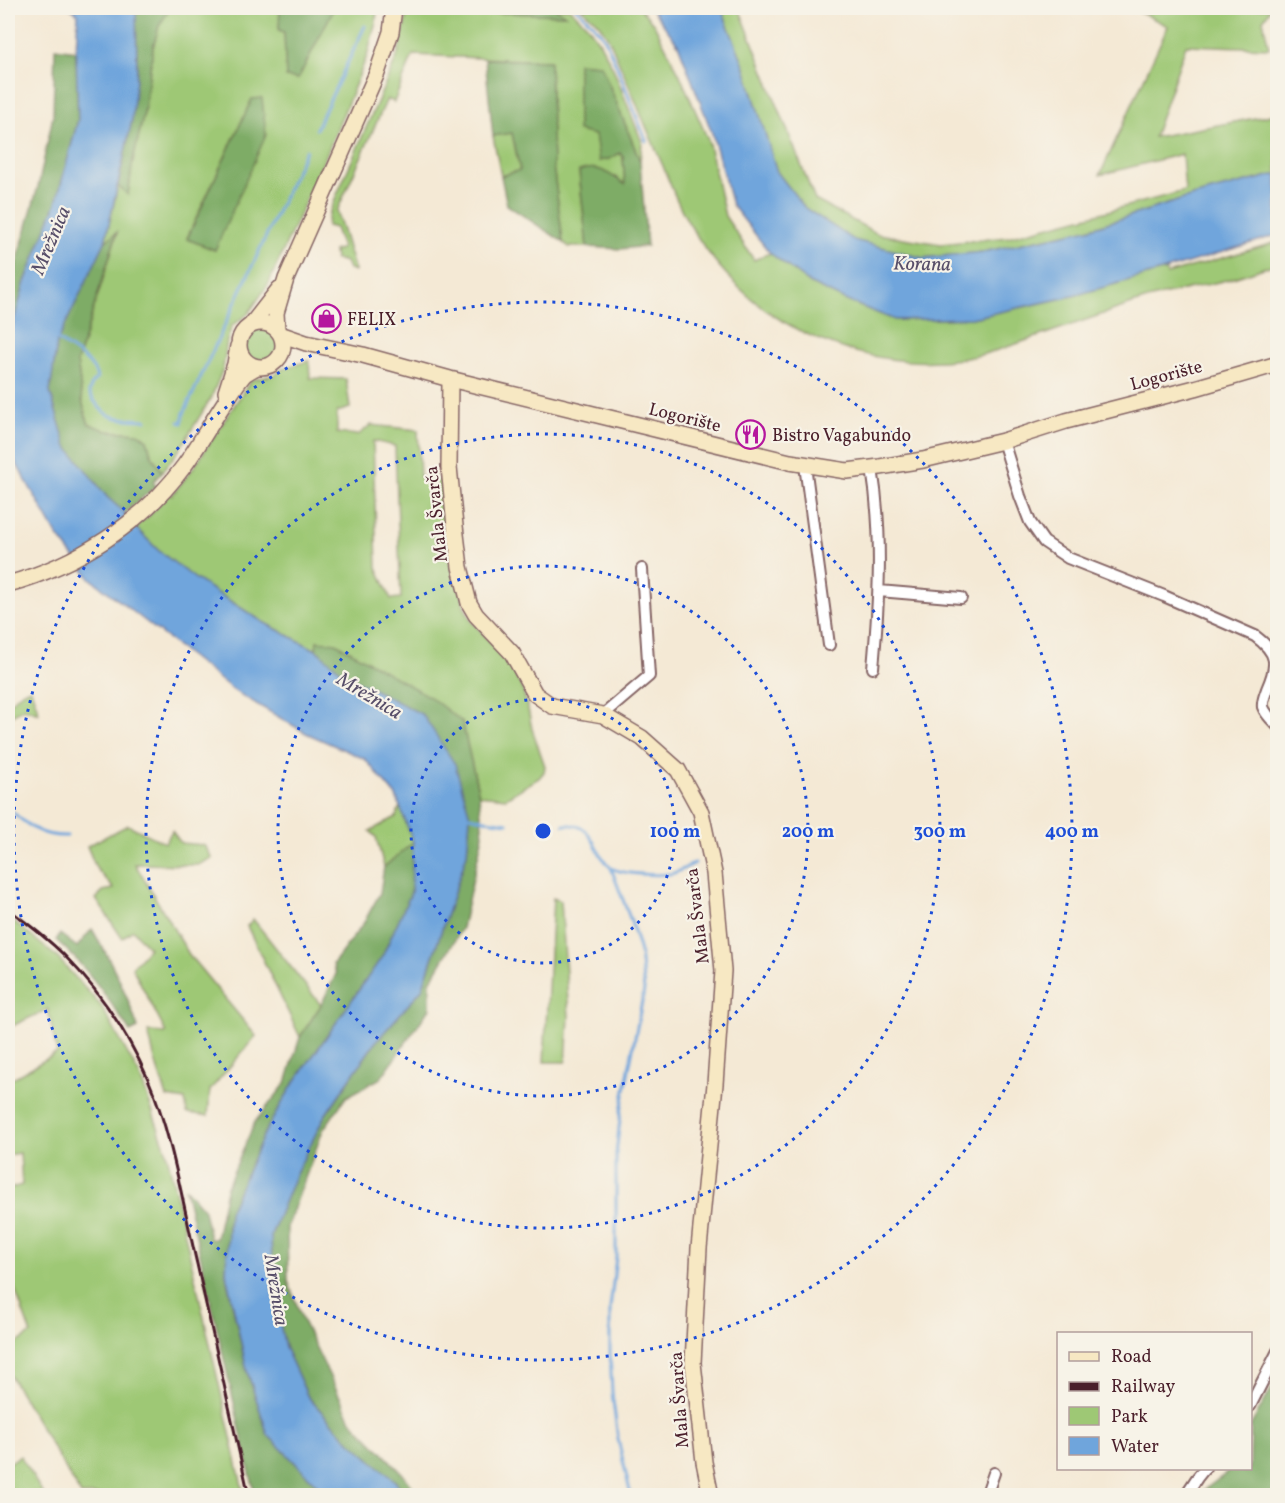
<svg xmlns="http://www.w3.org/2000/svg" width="1285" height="1503" font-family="Vollkorn,serif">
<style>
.green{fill:#9ec875;stroke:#747450;stroke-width:1.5;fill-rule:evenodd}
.forest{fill:#7eac66;stroke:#646648;stroke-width:1.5}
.water{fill:#6fa5dc;stroke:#5c6284;stroke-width:1.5}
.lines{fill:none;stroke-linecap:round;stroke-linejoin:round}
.stream{stroke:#6fa5dc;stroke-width:3}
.street-casing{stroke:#866666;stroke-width:14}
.secondary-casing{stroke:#866666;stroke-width:18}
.street{stroke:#fff;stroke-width:10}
.secondary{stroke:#f7e8c3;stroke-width:15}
.rail{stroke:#4a1f2b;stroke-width:3}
.ring{fill:none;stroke:#1d4ed8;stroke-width:3;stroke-dasharray:3 6}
.labels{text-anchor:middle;stroke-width:4.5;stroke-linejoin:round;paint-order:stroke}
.poi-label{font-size:18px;fill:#4a1f2b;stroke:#f7f3e8;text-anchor:start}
.street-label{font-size:18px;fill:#4a1f2b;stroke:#f7f3e8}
.water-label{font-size:20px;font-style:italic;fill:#574e69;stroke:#f7f3e8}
.centre{fill:#1d4ed8;stroke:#f7f3e8;stroke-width:3}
.ring-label{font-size:18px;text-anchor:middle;font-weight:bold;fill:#1d4ed8;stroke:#f7f3e8;stroke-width:4.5;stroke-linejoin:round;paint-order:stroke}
</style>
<rect width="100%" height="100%" fill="#f7f3e8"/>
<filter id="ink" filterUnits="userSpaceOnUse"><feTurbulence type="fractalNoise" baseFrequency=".0167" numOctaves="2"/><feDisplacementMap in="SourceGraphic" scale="12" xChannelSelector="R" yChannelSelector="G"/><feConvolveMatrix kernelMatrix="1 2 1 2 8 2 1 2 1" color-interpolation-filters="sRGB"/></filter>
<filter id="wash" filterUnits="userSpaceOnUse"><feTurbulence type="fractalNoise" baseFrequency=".008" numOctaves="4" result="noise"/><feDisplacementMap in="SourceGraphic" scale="24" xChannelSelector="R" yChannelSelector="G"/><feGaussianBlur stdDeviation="1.35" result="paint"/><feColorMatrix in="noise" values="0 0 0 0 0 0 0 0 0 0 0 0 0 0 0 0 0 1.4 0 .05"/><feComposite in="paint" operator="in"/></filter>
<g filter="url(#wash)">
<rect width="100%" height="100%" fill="#f4e9d5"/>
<path class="green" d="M169 8H280L279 30 284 32 286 77 298 79 334 8H377L376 22 367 56 328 151 268 285 248 314 232 326 227 341 223 369 211 398 180 449 162 472 151 454 147 440 138 433 107 431 89 424C80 404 81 383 77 362L117 234 105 242 118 186 128 194 133 160 144 113 153 47 159 25 167 13ZM252 99 215 250H214L187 238Z
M407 8H417L418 12 426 10V8H445V11L563 15 555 8H569L587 25 600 43 614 70 642 142 640 161 601 65 595 135 609 159 620 152 623 157 625 185 616 177 579 172 587 247H569L563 242 553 165 550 61 413 55 394 102 387 99 337 211 355 271 349 269 346 262 335 259 334 251 342 248 335 228 327 226 328 217 335 199 397 57 405 25Z
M581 8H640L654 24 680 75 708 140 725 216 754 260 770 253 811 284 847 301 895 320 972 318 1073 296 1165 270 1167 274 1277 242V263C1262 269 1246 274 1230 279 1200 287 1168 292 1138 302 1099 315 1061 329 1022 342 1002 349 982 356 961 359 878 371 783 338 727 275 712 259 698 239 687 220 677 203 670 184 663 166 644 123 627 80 608 37L598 23Z
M721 8H739L815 200 878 234 941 244 1008 237 1185 191 1182 154 1100 175 1168 26 1132 8H1271L1263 20 1269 48 1186 45 1154 137 1277 114V174L1193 196 1088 229 983 252 923 258 853 240 805 208 777 172 744 65Z
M512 133 520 171 501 176 493 136Z
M244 345a17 17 0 1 1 34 0a17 17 0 1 1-34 0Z
M309 361 310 378 346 379 350 408 337 412V433L358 435 371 425 418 430 420 477 445 481 464 606 472 622 509 660 523 691 528 709 532 729 545 766 544 772 539 778 506 798 479 795 462 722 317 641 316 650 263 622 197 580 159 551 135 527 148 517 169 494 172 495 194 467 251 380 274 375 284 368ZM373 441 395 446 401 598 391 599 377 567Z
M31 689 39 713 24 708 8 717V704L23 691Z
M400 806 414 842 384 867 376 837 370 831 396 817Z
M128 825 165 843 172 831 181 843 204 845 212 858 198 865 135 864 190 956 256 1036 210 1090 208 1116 187 1113 185 1100 167 1097 156 1064 148 1032 166 1033 132 967 149 948 133 930 122 938 96 899 103 891 114 889 96 868 87 846Z
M553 898 561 901 569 1017 566 1062H544Z
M8 917 57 957 101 1006 140 1076 166 1150 244 1495H81L8 1372V1349L31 1334 8 1270V1189L22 1185 20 1153 8 1155V1081L57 1053 48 1009 8 1028Z
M253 919 321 1005 300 1037 247 926Z
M20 1456 44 1495H14L8 1485V1464Z"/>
<path class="forest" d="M136 8H169L167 13 159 26 153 47 144 113 133 160 128 195 118 186 132 120 137 68Z
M280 8H334L298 79 286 77 284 32 279 30Z
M445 8H555L565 15 445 11Z
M55 48 76 51 78 120 56 203 25 282 8 340V294L39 183 53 116Z
M485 59 550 61 553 165 563 242 507 205 501 176 520 170 512 133 493 136Z
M578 63 601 65 640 161 647 246 620 249 587 247 579 171C599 163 610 175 625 184L623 157 620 153 609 159 599 161 595 135 578 131Z
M262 98 266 135 215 250 187 239 252 99Z
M117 232 77 362C81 383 80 404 89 424L107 431 138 433 147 440 151 454 162 472 153 482 156 486 125 513 107 497 66 445 50 392 57 342 105 242Z
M317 641 336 643 430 697 462 722 479 795 483 835 474 874 462 928 430 982V1008L381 1078 346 1097 323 1130 287 1227 288 1281 303 1321 351 1420 402 1473 419 1495H406L394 1480 344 1436 308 1397 285 1347 273 1291 271 1235 294 1178 324 1117 374 1044 422 989 467 854 470 816 423 715 346 675 316 650Z
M414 842 411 893 382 957 292 1086 265 1132 229 1212 226 1273 227 1280 247 1371 268 1435 327 1495H255L185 1188 204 1210 210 1239H216L226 1189 255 1122 286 1083 300 1037 321 1005 336 974 333 964 363 924 380 893 384 867Z
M92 929C111 960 127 993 138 1028L130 1032C109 999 86 966 56 940L60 934 77 947Z
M1277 1379V1495H1200V1493L1228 1472 1230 1469 1250 1468 1251 1425Z"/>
<path class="water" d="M70 8H136L137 68 132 120 105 242 57 342 50 392 66 445 107 497 125 513 135 527 159 551 197 580 263 622 316 650 346 675 423 715 455 764 470 816 467 854 422 989 374 1044 324 1117 294 1178 271 1235 273 1291 285 1347 308 1397 344 1436 394 1480 406 1495H327L268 1435 247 1371 226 1273 229 1212 265 1132 292 1086 382 957 411 893 413 842 396 796 365 759 306 733 236 692 90 578 57 535 8 449V340L25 282 56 203 78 120 76 51 78 14Z
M651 8H721L744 65 777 172 805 208 854 240 923 258 983 252 1088 229 1193 196 1277 174V235L1165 270 1073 296 972 318 895 320 847 301 811 284 770 253 732 205 712 133 678 44Z"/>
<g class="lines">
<path class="stream" d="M576 8 593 24 605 39 618 69 646 141
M316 129 365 26
M55 338C68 348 94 360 97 378L92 383 89 392C105 422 116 418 146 420
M179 422 182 423 184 413 306 150
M8 808C27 825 39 837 67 836
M470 816 486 820 508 823
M564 825C594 822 592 849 609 866 618 875 662 876 674 873 681 871 688 866 695 863
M611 868 631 921 640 952 644 990 621 1111 616 1154V1257L610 1309V1352L612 1393 618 1439 631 1496"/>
</g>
</g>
<g filter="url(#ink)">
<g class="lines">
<defs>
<path id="street" d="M1003 441 1020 496 1030 522 1044 542 1068 558 1164 596 1255 636C1278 653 1278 664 1267 689 1265 695 1262 701 1263 707 1266 715 1272 720 1278 726
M805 465 829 645
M872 468C883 535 879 601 873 668
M879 591 961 598
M603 715 649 676 642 569
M1250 1406 1278 1351
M986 1496 994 1473
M1185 1496 1197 1478 1205 1468"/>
<path id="secondary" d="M239 345a22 22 0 1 1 44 0a22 22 0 1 1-44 0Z
M251 325 279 289
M277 330 276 313 286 279 377 73 391 32 394 8
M280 334 306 343 363 355 450 379 790 462 847 471 880 467 923 460 1003 441 1066 421 1195 388 1278 364
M450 379 449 467 455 526 460 567 469 603 476 615 512 653 535 694 552 706 603 715 642 738 678 770 701 812 714 873 723 971 715 1084 699 1248 693 1363 704 1462 711 1496
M226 392 235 364 238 346
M8 584C75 566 143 523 184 466 200 444 213 419 229 396 234 389 239 380 245 374 249 371 253 369 257 367"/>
</defs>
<use href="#street" class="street-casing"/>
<use href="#secondary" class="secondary-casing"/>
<use href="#street" class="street"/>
<use href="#secondary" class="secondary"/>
<path class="rail" d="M8 909C27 923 47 938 64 955 99 990 128 1034 148 1079 172 1134 183 1205 197 1264 214 1341 231 1418 249 1496"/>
</g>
</g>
<g class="ring">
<circle cx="543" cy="831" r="132"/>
<circle cx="543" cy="831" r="265"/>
<circle cx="543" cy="831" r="397"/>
<circle cx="543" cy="831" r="529"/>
</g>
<defs>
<symbol id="shop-ring" viewBox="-11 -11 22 22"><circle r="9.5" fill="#f7f3e8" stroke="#b5179e" stroke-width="1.5"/><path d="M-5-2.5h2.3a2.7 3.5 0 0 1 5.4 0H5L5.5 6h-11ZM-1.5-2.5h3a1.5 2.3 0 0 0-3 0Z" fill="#b5179e"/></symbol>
<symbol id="restaurant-ring" viewBox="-11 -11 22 22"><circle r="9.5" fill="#f7f3e8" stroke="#b5179e" stroke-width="1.5"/><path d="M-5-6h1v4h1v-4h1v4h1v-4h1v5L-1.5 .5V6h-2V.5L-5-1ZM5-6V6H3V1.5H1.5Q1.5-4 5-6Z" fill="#b5179e"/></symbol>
</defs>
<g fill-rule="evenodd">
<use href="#shop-ring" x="310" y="302" width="33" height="33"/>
<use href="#restaurant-ring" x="734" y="418" width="33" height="33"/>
</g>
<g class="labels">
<g class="poi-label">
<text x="347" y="325">FELIX</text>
<text x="772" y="441">Bistro Vagabundo</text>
</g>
<g class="street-label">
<text transform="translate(1166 375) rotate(-15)" y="6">Logorište</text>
<text transform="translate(685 417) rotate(14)" y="6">Logorište</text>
<text transform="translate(436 514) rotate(-96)" y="6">Mala Švarča</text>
<text transform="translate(697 916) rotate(-97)" y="6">Mala Švarča</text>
<text transform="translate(679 1400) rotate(-94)" y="6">Mala Švarča</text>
</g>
<g class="water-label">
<text transform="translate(50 240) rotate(-67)" y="7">Mrežnica</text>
<text transform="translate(922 263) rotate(1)" y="7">Korana</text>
<text transform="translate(370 695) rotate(31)" y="7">Mrežnica</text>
<text transform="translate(277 1290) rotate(81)" y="7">Mrežnica</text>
</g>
</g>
<circle cx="543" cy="831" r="9" class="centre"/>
<g class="ring-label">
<text x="675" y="837">100 m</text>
<text x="808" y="837">200 m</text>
<text x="940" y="837">300 m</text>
<text x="1072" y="837">400 m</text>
</g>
<rect width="1285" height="1503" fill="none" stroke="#f7f3e8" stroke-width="30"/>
<rect x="1057" y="1332" width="195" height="138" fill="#f7f3e8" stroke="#b29e9c" stroke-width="1.5"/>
<rect x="1069" y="1352" width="30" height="9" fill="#f7e8c3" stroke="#b29e9c" stroke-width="1.5"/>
<text x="1111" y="1362" font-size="18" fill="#4a1f2b">Road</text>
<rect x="1069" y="1382" width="30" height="9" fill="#4a1f2b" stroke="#b29e9c" stroke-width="1.5"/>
<text x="1111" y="1392" font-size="18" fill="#4a1f2b">Railway</text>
<rect x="1069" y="1407" width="30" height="18" fill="#9ec875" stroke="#b29e9c" stroke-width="1.5"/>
<text x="1111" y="1422" font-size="18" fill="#4a1f2b">Park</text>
<rect x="1069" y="1437" width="30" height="18" fill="#6fa5dc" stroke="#b29e9c" stroke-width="1.5"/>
<text x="1111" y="1452" font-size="18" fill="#4a1f2b">Water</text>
</svg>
